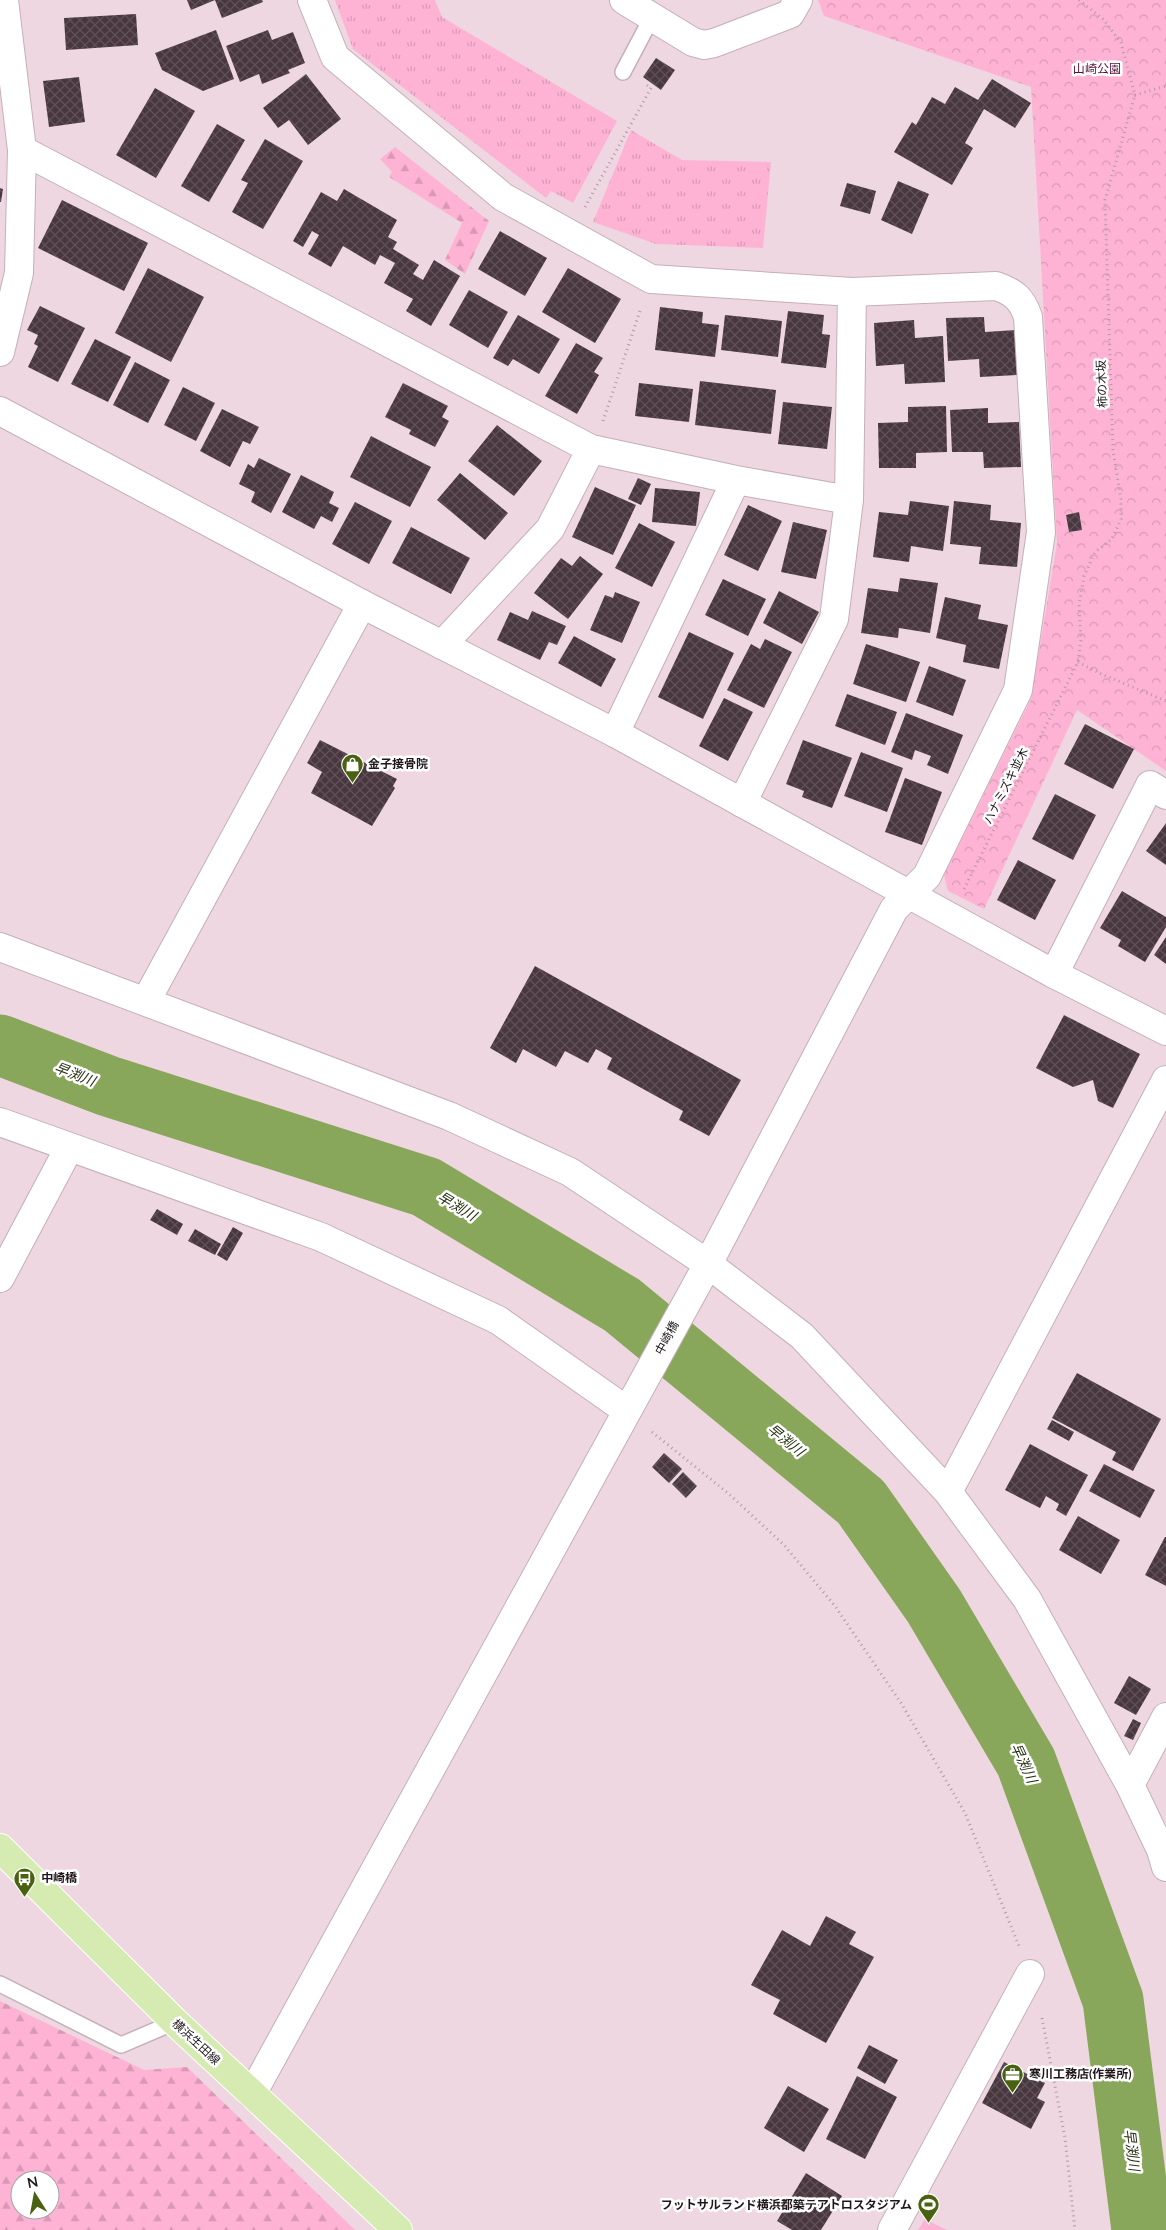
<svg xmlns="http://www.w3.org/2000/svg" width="1166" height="2230" font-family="Lato,'Noto Sans JP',sans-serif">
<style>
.grass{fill:url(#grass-tufts)}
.forest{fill:url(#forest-firs);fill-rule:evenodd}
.park{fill:url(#park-crowns)}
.pitch{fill:#feb3d5}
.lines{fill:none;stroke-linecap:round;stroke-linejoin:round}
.river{stroke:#89a75a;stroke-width:61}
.building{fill:url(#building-cross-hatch)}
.lane-casing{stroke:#c5afb8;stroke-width:18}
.street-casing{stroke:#c5afb8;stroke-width:30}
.secondary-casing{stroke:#c5afb8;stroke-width:30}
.primary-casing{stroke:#fff;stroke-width:30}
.path{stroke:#ae9ba3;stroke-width:3;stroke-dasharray:1 4;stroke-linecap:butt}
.lane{stroke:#fff;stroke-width:15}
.street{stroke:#fff;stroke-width:28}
.secondary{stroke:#fff;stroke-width:28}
.primary{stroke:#d5ebb2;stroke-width:28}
.labels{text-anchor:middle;stroke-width:5;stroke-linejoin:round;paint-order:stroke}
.park-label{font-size:12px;fill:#581039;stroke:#fff}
.street-label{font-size:12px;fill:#20171b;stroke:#fff}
.poi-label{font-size:12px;font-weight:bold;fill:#20171b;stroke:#fff;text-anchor:start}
.water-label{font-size:14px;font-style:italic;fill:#263211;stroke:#fff}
</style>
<defs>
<pattern id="grass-tufts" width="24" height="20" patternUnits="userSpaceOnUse" patternTransform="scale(1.25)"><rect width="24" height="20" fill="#feb3d5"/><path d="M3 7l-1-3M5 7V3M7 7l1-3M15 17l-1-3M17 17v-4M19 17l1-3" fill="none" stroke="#d999b6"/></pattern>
<pattern id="forest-firs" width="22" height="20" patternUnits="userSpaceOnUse" patternTransform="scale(1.25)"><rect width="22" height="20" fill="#feb3d5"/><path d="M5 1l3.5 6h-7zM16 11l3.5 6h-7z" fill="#d999b6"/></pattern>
<pattern id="park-crowns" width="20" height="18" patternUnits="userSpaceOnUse" patternTransform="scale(1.25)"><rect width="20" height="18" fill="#feb3d5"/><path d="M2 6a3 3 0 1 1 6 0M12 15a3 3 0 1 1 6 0" fill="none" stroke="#d999b6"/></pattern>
<pattern id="building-cross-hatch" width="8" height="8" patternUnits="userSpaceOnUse" patternTransform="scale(1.25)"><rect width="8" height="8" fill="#49373f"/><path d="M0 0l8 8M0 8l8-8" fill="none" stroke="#605158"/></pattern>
</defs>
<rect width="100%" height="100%" fill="#eed7e1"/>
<path class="grass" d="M335 0H435L442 17 617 121 573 203 551 191 546 198 353 49Z
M631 130 682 160 771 162 763 248 656 244 593 222Z"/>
<path class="forest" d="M395 147 489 221 465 274 445 260 462 223 389 177 392 172 380 159Z
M0 2001 144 2070 187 2067 355 2230H0ZM20 2180H50V2210H20Z"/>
<path class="park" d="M818 0H1166V771L1077 710 984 909 948 891 944 875 1031 699 1057 543 1031 87 824 16Z"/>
<path class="pitch" d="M925 2219 947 2230H918Z"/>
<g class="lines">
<path class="river" d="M0 1045 108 1086 426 1187 622 1305 861 1502 934 1606 1026 1762 1113 2000 1142 2230"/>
</g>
<path class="building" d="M187 0H262L263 2 222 18 215 0 191 10Z
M136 14 138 45 66 50 64 18Z
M216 30 234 79 203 91 162 70 155 53Z
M268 30 272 40 293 32 305 63 288 70 290 73 262 84 259 74 240 82 226 46Z
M656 58 675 70 661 90 643 77Z
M306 74 341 119 308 145 289 120 278 128 263 108Z
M79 77 85 122 49 127 43 81Z
M992 79 1031 103 1015 128 984 109 965 143 973 148 952 185 894 152 912 122 916 125 932 97 945 104 955 87 978 100Z
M155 88 195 111 156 178 116 155Z
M217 124 245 140 209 202 181 186Z
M265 139 303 161 263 229 232 212 248 183 241 180Z
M898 181 929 194 912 234 881 220Z
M847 183 876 191 870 214 840 206Z
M0 188 3 189 1 202H0Z
M344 189 397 220 388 237 397 242 393 249 419 265 413 274 423 280 434 260 460 276 431 326 406 311 413 299 384 283 395 263 380 255 375 265 343 246 331 267 308 254 319 235 312 231 303 247 293 241 321 192 337 201Z
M62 200 148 243 124 291 38 248Z
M500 231 547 258 525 296 478 269Z
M148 268 204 297 171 362 115 333Z
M568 268 621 299 595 343 542 312Z
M469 290 508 312 488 348 449 325Z
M40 306 85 328 58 382 28 367 38 346 34 344 38 335 27 330Z
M660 307 703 312 702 323 719 325 715 357 655 350Z
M788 311 824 315 822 334 830 335 826 368 781 363Z
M518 315 560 339 539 374 513 359 508 366 493 358Z
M725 315 782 321 778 357 721 350Z
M984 317 985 332 1016 330 1017 375 980 377 979 359 948 361 946 318Z
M914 320 915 338 943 336 945 382 905 384 904 364 876 366 874 323Z
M95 339 131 357 108 402 71 384Z
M576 343 603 358 594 372 599 375 577 414 545 396Z
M135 362 170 380 148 423 113 405Z
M700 381 776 390 771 434 695 425Z
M403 383 448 406 442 417 449 421 435 447 409 434 411 430 385 417Z
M639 383 693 389 689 422 635 416Z
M183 387 215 403 196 441 164 425Z
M783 402 832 407 827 449 778 444Z
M946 406 947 452 916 453V468H879L878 423 908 422V407Z
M988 408V423L1019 422 1021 467 984 468 983 452H952L950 410Z
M222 409 259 427 250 444 243 441 230 467 200 451Z
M497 425 542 461 514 496 468 461Z
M371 436 431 467 410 507 350 477Z
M259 458 291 474 271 513 251 502 255 492 239 484 248 464 254 468Z
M460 473 508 513 485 540 437 500Z
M301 475 334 492 329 503 339 508 332 522 321 516 314 529 282 512Z
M638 478 651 484 641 505 628 499Z
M595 487 636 505 613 555 572 537Z
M655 488 700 492 696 526 652 522Z
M910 501 949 506 943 551 911 546 909 562 873 557 879 512 908 515Z
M954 501 991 505 990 520 1021 523 1017 567 979 564 981 547 950 544Z
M355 502 392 521 369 564 332 544Z
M748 505 782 521 758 571 724 555Z
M1079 512 1082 530 1069 532 1066 515Z
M793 522 827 530 816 579 781 572Z
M639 523 675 542 652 587 615 568Z
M411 527 470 558 451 594 392 563Z
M580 556 603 574 568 619 534 593 561 558 572 566Z
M900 578 938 583 930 633 899 628 898 638 861 633 868 588 898 592Z
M723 579 766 599 748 636 705 615Z
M779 591 819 612 802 644 763 623Z
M615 592 640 602 622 643 590 630 605 595 613 598Z
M945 597 981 605 978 619 1008 625 999 669 963 662 966 645 936 638Z
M532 611 566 626 557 645 549 642 540 660 497 640 510 612 528 620Z
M689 632 734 653 703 719 658 697Z
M574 636 616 659 601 687 558 663Z
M765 639 792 652 764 708 727 690 751 644 760 649Z
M866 644 920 662 906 702 853 684Z
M929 666 966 680 953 716 916 702Z
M847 694 897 712 885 745 835 726Z
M724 698 753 712 728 761 699 746Z
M906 713 963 735 948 774 927 765 931 756 915 750 912 760 891 752Z
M1085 724 1134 749 1113 789 1064 764Z
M320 740 397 779 393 786 395 788 372 826 311 793 322 772 307 763Z
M803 740 852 758 832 808 802 797 804 791 786 784Z
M861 752 903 768 887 812 844 796Z
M905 778 942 792 922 845 885 832Z
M1055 794 1096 815 1073 860 1032 839Z
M1166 823V865L1146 851Z
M1018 860 1056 880 1035 920 997 900Z
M1122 891 1166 917V927L1145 962 1118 946 1121 940 1100 928Z
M1166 937V964L1154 955Z
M535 966 741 1080 709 1136 679 1120 683 1111 607 1069 612 1058 596 1049 588 1063 565 1051 556 1067 523 1049 516 1063 490 1048Z
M1064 1015 1140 1054 1113 1108 1098 1101 1093 1080 1073 1087 1036 1068Z
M157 1209 183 1224 177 1235 150 1220Z
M233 1227 243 1233 227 1261 217 1255Z
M195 1229 221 1244 215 1255 188 1241Z
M1077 1373 1161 1419 1133 1471 1112 1460 1116 1452 1052 1418Z
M1052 1420 1074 1432 1069 1441 1047 1429Z
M1030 1444 1088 1475 1066 1516 1056 1510 1059 1504 1046 1496 1040 1508 1005 1490Z
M664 1453 682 1469 669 1483 652 1467Z
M1104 1464 1155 1490 1140 1518 1089 1491Z
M683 1472 697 1486 686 1498 672 1484Z
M1078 1516 1120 1540 1101 1574 1059 1550Z
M1165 1537H1166V1586L1145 1575Z
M1129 1676 1151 1689 1136 1715 1114 1703Z
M1133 1719 1141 1723 1133 1740 1124 1736Z
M826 1916 856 1932 849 1944 874 1957 826 2043 773 2014 780 2000 751 1985 782 1930 810 1946Z
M869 2045 898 2060 885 2084 857 2068Z
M1004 2062 1045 2083 1037 2098 1045 2102 1031 2129 982 2103Z
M857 2076 897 2097 865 2159 826 2139Z
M788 2086 829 2109 804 2152 764 2128Z
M806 2173 842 2196 821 2230H792L777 2221Z"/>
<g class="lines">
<defs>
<path id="lane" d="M623 72 652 17
M0 1984 121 2045 175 2022"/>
<path id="street" d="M624 0 693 42 704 45 714 43 790 14 798 0
M22 150 591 449 736 480 849 500
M0 352 19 273 22 150 4 0
M442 645 550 529 591 449
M615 733 736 480
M742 803 834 619 849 500 852 292
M0 947 449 1116 570 1172 708 1264 802 1336 948 1492 1027 1599 1130 1785 1161 1850 1166 1867
M1054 974 1150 785 1166 795
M146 1001 362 604
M0 1122 321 1237 498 1320 616 1403
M0 1278 69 1148
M948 1492 1166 1080
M1130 1785 1166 1717
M252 2094 708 1264 894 909 927 876 1018 690 1041 532 1028 317C1022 299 1014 292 996 286L852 292 651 279 503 197 335 57 312 0
M892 2230 1030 1974"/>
<path id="secondary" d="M0 411 362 604 615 733 1054 974 1166 1031"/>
<path id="primary" d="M0 1848 175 2022 398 2230"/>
</defs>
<use href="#lane" class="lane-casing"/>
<use href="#street" class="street-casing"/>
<use href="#secondary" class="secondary-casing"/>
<use href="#primary" class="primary-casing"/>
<path class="path" d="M1079 0 1104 20 1121 43 1135 95
M1135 95 1166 86
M585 207 651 88 645 84
M603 421 641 308
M1078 662 1099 673 1166 701
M964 889 1078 662 1081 640 1079 605 1084 576 1095 552 1112 539 1121 519V499L1113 451 1105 200 1135 95
M652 1432 729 1494 784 1545 835 1606 901 1703 965 1813 1019 1946
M1042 2018 1065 2138 1075 2230"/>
<use href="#lane" class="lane"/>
<use href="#street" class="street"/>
<use href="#secondary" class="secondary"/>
<use href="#primary" class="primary"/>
</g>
<defs>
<symbol id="shop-pin" viewBox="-11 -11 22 30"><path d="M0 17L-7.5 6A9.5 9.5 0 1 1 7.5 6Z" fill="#486211" stroke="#fff"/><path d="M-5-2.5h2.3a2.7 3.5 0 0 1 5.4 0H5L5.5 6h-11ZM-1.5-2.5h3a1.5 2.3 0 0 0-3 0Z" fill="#fff"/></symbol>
<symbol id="bus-pin" viewBox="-11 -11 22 30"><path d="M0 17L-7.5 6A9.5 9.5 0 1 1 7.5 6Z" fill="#486211" stroke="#fff"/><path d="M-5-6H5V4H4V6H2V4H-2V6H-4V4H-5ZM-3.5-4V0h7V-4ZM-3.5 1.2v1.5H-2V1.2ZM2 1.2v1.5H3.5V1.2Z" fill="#fff"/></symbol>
<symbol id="office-pin" viewBox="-11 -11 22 30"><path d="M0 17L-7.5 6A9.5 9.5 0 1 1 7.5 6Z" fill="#486211" stroke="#fff"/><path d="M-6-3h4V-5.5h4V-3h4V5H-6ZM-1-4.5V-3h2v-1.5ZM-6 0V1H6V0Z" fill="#fff"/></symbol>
<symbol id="stadium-pin" viewBox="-11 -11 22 30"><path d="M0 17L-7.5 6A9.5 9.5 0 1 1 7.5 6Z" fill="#486211" stroke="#fff"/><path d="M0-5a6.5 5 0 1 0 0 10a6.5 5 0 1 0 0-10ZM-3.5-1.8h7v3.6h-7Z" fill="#fff"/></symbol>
</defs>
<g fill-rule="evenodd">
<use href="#shop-pin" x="340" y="752" width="25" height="34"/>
<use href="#bus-pin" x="12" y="1866" width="25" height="34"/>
<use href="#office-pin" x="1000" y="2062" width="25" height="34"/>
<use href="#stadium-pin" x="916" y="2192" width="25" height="34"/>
</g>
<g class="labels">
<g class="park-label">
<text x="1097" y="73">山崎公園</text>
</g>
<g class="street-label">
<text transform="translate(1102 384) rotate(-92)" y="4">柿の木坂</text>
<text transform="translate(1006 786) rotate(-63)" y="4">ハナミズキ並木</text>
<text transform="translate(667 1338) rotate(-62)" y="4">中崎橋</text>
<text transform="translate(196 2042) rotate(43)" y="4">横浜生田線</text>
</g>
<g class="poi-label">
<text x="368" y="768">金子接骨院</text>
<text x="41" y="1882">中崎橋</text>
<text x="1029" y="2078">寒川工務店(作業所)</text>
<text x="912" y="2209" text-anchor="end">フットサルランド横浜都築テアトロスタジアム</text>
</g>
<g class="water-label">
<text transform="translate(75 1074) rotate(21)" y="5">早渕川</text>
<text transform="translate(457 1206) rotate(31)" y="5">早渕川</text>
<text transform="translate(786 1440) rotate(39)" y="5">早渕川</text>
<text transform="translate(1024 1763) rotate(65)" y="5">早渕川</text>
<text transform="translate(1132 2150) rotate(83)" y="5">早渕川</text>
</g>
</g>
<g transform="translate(35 2195) rotate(349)"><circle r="24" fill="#ffffff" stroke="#a6a2a4"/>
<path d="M0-4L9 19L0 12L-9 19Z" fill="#486211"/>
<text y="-8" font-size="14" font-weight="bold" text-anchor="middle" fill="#20171b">N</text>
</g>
</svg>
